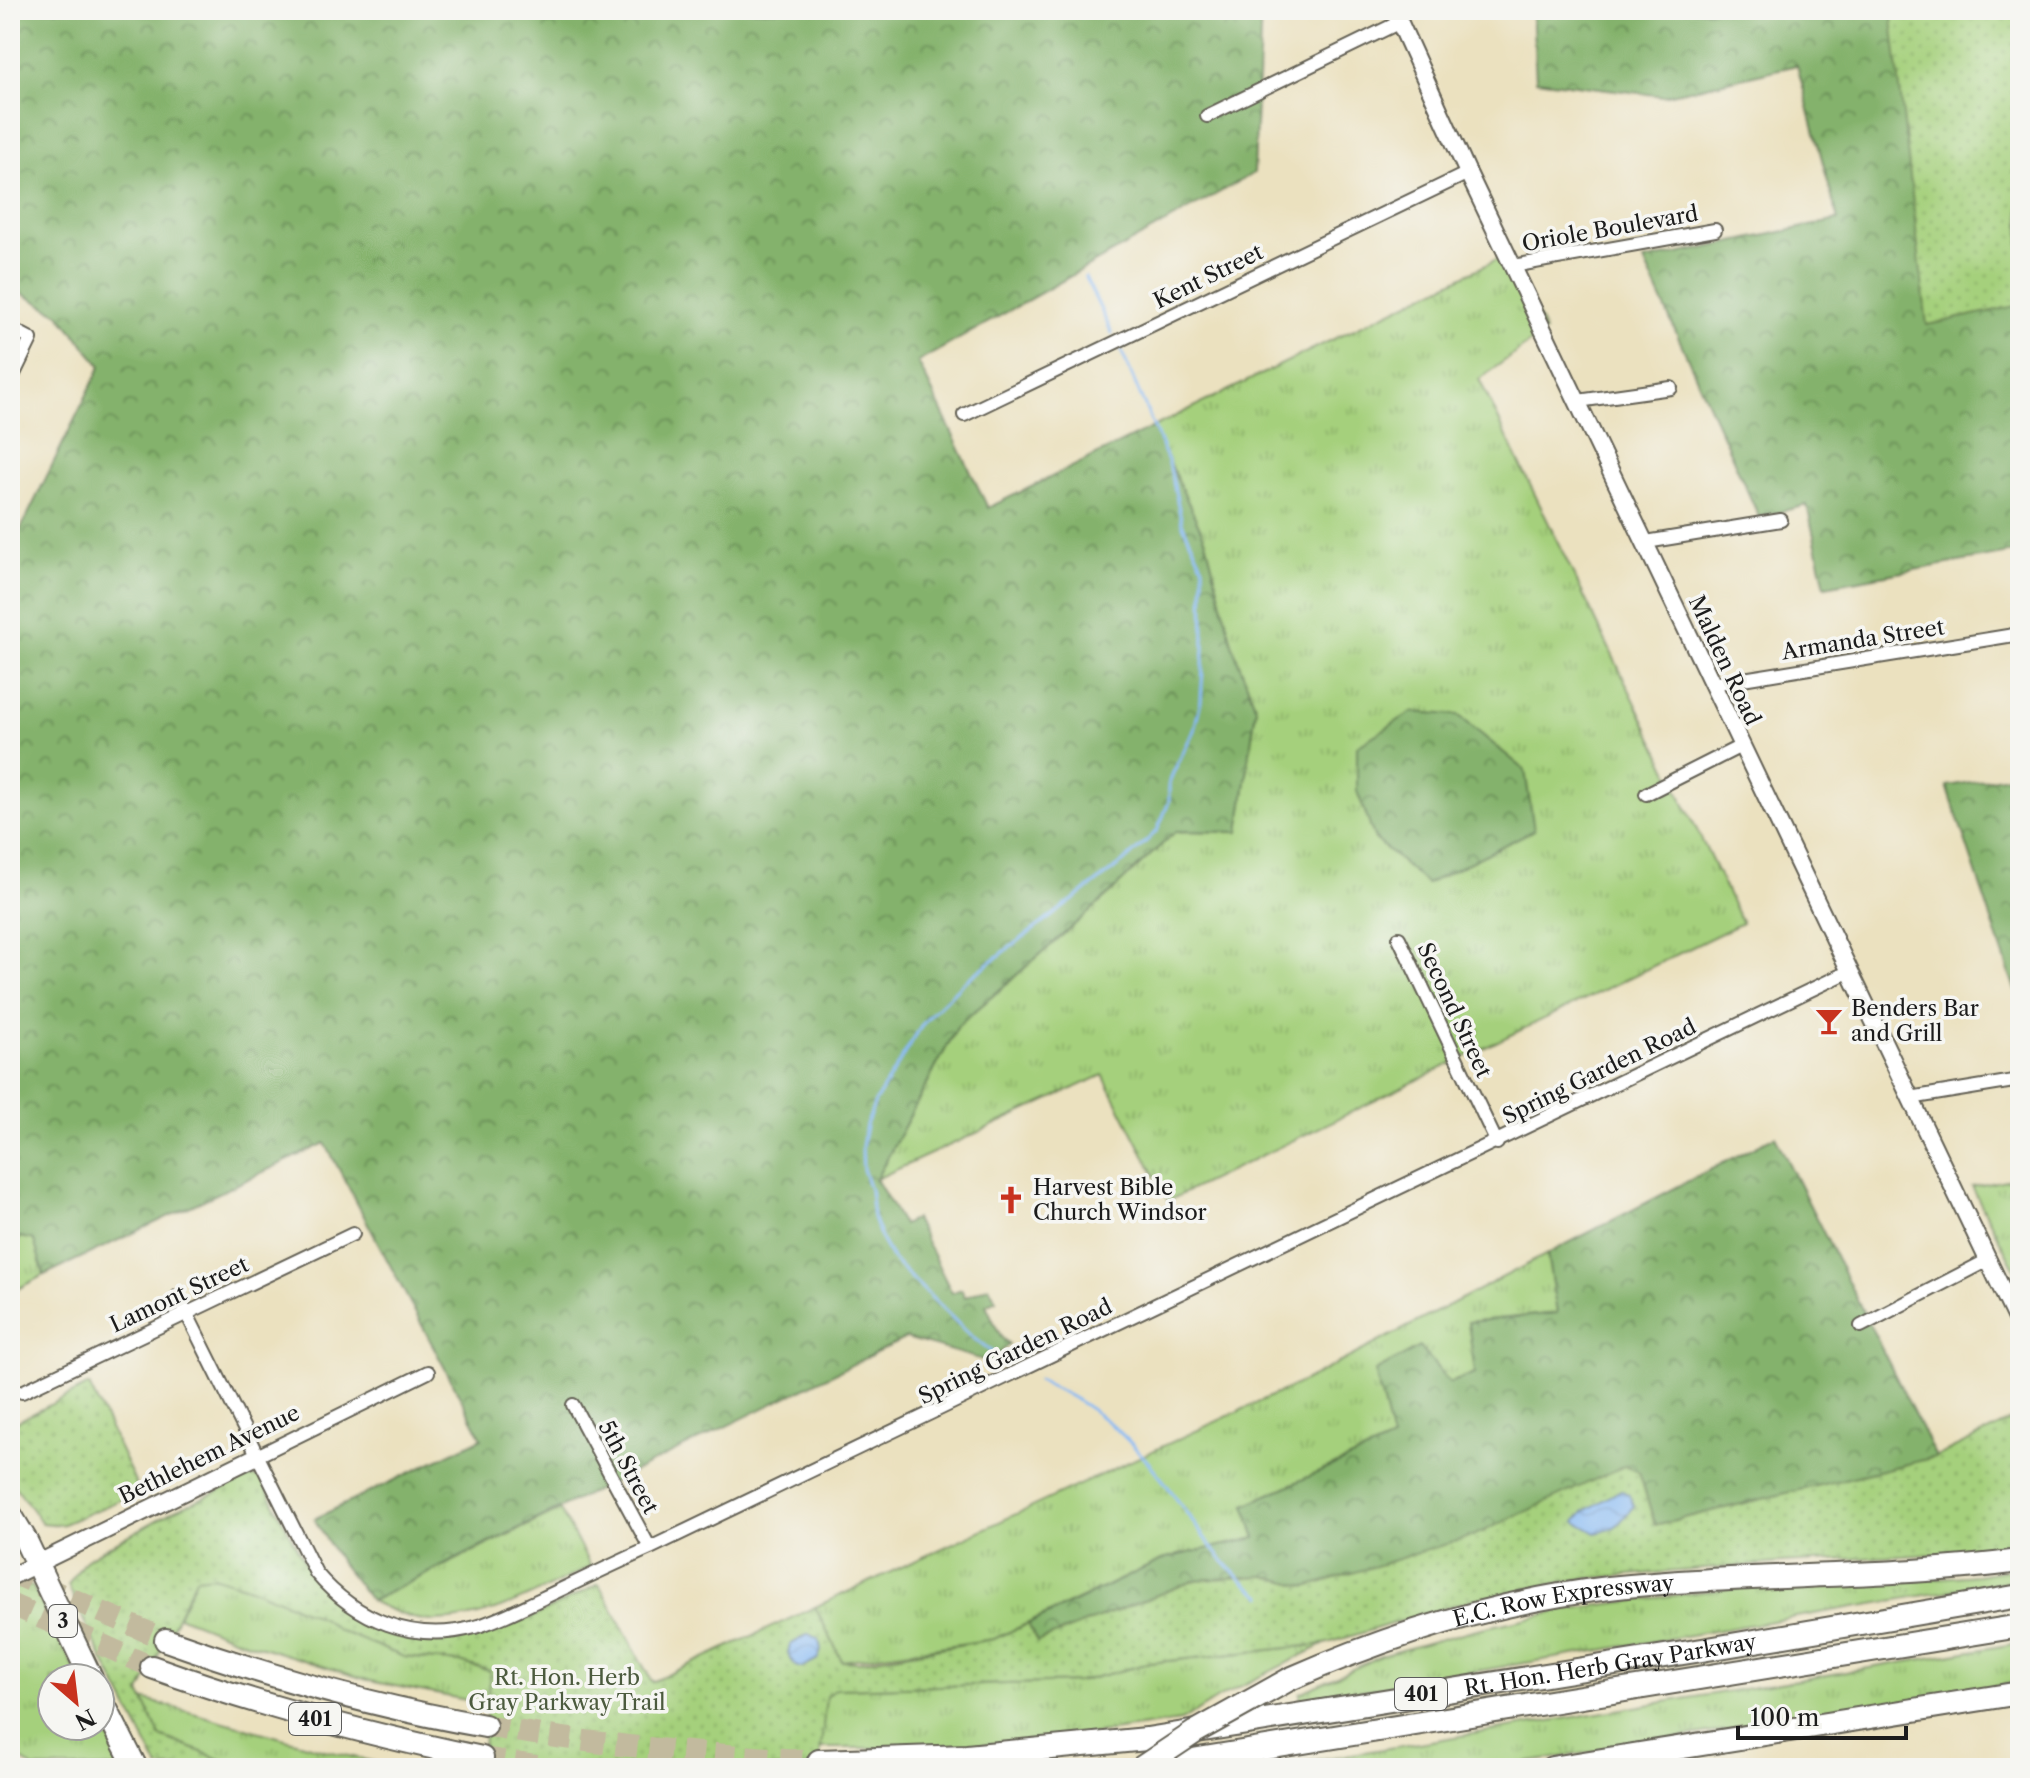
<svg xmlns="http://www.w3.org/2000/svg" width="2030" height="1778" font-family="'Libre Caslon Text',serif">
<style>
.grass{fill:url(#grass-tufts);stroke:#60764c;stroke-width:2}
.forest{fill:url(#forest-crowns);stroke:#506744;stroke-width:2}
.park{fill:url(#park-dots);stroke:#60764c;stroke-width:2}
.water{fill:url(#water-waves);stroke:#516a88;stroke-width:2}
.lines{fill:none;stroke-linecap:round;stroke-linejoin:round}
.stream{stroke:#86b9f4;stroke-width:3}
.highway-tunnel{stroke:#c2ba9e;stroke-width:22;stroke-dasharray:22 11;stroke-linecap:butt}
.street-casing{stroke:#646155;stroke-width:16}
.secondary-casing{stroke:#646155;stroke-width:20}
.highway-casing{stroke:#646155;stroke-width:26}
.street{stroke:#fff;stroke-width:12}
.secondary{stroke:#fff;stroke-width:16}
.highway{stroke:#fff;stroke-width:22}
.highway-bridge-casing{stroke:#646155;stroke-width:26;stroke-linecap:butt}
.highway-bridge{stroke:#fff;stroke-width:22}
.labels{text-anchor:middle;stroke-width:7;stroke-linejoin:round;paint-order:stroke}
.shield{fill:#f6f6f2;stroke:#5d5d5c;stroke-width:2}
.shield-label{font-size:20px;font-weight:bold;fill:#1c1c1c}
.street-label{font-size:22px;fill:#1c1c1c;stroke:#f6f6f2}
.poi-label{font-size:22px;fill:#1c1c1c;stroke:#f6f6f2;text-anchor:start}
.park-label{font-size:22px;fill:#4c5b3e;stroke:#f6f6f2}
</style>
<defs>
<pattern id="grass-tufts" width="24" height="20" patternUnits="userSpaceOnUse" patternTransform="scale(2)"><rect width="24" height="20" fill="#a5d07c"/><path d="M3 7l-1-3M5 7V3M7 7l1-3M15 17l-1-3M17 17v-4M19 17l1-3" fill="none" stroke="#8db26b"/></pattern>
<pattern id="forest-crowns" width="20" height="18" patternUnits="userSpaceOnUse" patternTransform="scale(2)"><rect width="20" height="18" fill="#84b26c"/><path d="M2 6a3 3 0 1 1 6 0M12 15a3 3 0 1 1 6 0" fill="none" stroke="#6b9058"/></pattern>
<pattern id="park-dots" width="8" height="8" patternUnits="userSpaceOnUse" patternTransform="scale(2)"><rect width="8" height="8" fill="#a5d07c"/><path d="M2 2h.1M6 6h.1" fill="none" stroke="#8db26b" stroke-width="1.8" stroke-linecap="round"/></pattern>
<pattern id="water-waves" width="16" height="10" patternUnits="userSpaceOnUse" patternTransform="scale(2)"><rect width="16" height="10" fill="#86b9f4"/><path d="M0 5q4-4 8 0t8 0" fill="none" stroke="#739ed1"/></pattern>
</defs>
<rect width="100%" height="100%" fill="#f6f6f2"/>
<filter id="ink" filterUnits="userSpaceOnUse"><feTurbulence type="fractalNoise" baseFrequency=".0125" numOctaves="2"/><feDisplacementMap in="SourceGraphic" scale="16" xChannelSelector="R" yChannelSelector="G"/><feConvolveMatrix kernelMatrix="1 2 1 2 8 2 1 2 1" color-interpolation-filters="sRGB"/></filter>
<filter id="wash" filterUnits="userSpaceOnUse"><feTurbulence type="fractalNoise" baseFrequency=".006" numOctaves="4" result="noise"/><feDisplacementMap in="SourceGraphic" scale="32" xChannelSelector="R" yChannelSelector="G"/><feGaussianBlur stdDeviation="1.8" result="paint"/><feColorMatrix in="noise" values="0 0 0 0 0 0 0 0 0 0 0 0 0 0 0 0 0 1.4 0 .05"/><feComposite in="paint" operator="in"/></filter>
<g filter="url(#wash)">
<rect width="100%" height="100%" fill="#ebe1bf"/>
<path class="grass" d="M1508 254 1545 332 1479 379 1742 923 1168 1201 1103 1075 876 1179 958 1026 1104 899 1176 831 1239 832 1256 708 1233 647 1206 541 1153 427Z
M2020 1177V1279L1972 1187Z
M20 1237 34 1240 44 1275 10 1293V1257Z
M1547 1254 1557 1313 1468 1322 1476 1373 1450 1383 1392 1440 1245 1505 1257 1538 1166 1558 994 1639 842 1661 815 1607 1304 1381Z
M560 1510 591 1567C541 1589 487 1623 431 1621 411 1620 389 1610 371 1601Z
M2020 1568V1579L1301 1701 1300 1693 1381 1656 1473 1630 1570 1609 1724 1589 1838 1586 1977 1575Z
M213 1576 248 1587 322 1618 338 1630 404 1657 460 1662 490 1671 487 1704 374 1682 236 1639 178 1616 197 1577Z
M25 1584 33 1587 79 1678H52V1726H100V1719L125 1768H33L10 1751V1590Z
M2020 1643V1682L1495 1768H1268Z
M1325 1644 1221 1696 1181 1721 1042 1741 918 1748H819L826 1696 835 1689 1078 1682 1149 1663Z
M143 1699 328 1751 399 1768H261L222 1760 160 1736Z"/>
<path class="forest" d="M10 10H1261L1254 173 918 362 988 508 1153 427 1206 541 1233 647 1256 708 1239 832 1176 831 1104 899 958 1026 876 1179 903 1225 915 1219 952 1293 961 1289 965 1297 989 1286 996 1300 986 1305 1001 1337 1009 1344 990 1362 906 1338 371 1601 340 1562 314 1519 482 1438 325 1143 44 1275 34 1240 20 1237 10 1257V551L101 366 59 314 10 287Z
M1532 10H2020V551L1825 586 1807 505 1759 517 1644 261 1838 220 1797 65 1663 96 1536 80Z
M1412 712 1458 715 1525 770 1534 830 1427 884 1375 839 1357 791V746Z
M2020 774V988L2015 990 1947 786Z
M1775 1136 1936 1457 1655 1525 1639 1472 1544 1504 1473 1537 1307 1587 1265 1576 1196 1580 1037 1642 1028 1624 1166 1558 1256 1538 1245 1505 1392 1440 1375 1371 1420 1347 1450 1383 1475 1373 1468 1322 1557 1313 1547 1254Z"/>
<path class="park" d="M1891 10H2020V305L1927 325Z
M89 1385 140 1492 61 1525 42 1523 10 1480V1425Z
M2020 1416V1544L1955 1553 1781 1563 1579 1579 1474 1599 1325 1644 1149 1663 1078 1682 836 1689 826 1696 819 1768H481L490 1671 460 1662 404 1657 338 1630 322 1618 248 1587 213 1576 196 1578 140 1692 160 1736 222 1760 261 1768H159L89 1632 68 1585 86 1559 175 1510 251 1477 261 1478 309 1571 329 1597 358 1618 400 1635 483 1637 537 1615 599 1584 652 1682 815 1607 842 1661 858 1662 994 1639 1028 1624 1037 1642 1196 1580 1265 1576 1307 1587 1473 1536 1624 1466 1639 1472 1655 1525 1936 1457Z"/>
<path class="water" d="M1621 1490 1629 1495 1634 1506C1617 1523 1623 1527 1596 1533L1575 1521 1585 1511Z
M809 1634 819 1640 821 1650 818 1659 801 1668 795 1666 788 1653 790 1645Z"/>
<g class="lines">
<path class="stream" d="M1085 277 1112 333
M997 1356 973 1338 893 1260 882 1241 873 1217 870 1189 863 1169 862 1147 866 1125 875 1102 922 1025 934 1011 964 982 1125 861 1157 831 1169 802V784L1172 775 1194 730 1201 701 1204 650 1203 567 1182 523 1169 463 1121 350
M1038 1380C1096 1406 1127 1434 1166 1484 1195 1524 1221 1568 1263 1596"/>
</g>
</g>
<g filter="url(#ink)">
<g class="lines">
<path class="highway-tunnel" d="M10 1572 166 1640
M10 1604 152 1667
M485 1726C596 1745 707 1755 819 1761
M482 1758 548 1768"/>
<defs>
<path id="street" d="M1207 116 1400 22
M1513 266 1715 230
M10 328 31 339 10 382
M1578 401 1671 388
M964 415 1468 173
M1646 542 1781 520
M1712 684 2020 634
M1646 794 1741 746
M1399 938 1497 1143
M1910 1098 2020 1080
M178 1296 316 1573C356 1620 414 1644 475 1627 499 1620 521 1608 543 1598 579 1581 614 1564 650 1548L1850 971
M1861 1326 1988 1260
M22 1392 353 1234
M573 1405 650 1548
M257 1456 428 1372"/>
<path id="secondary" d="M1394 10 1468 173 2020 1327
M10 1577 257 1456"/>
<g id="highway">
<path d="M10 1514 25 1539 91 1678"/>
<path d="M166 1640C270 1677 376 1707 485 1726"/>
<path d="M152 1667C260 1706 370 1735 482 1758"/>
<path id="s1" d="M1290 1679C1392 1634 1498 1601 1609 1588 1746 1573 1883 1579 2020 1561"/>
<path d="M100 1697 136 1768"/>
<path id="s2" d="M819 1761 967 1756 1147 1739 1702 1650 2020 1596"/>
<path d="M1143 1768 2020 1626"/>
<path d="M1552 1768 2020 1693"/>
</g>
</defs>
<use href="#street" class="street-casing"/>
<use href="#secondary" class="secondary-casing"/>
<use href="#highway" class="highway-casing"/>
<use href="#street" class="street"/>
<use href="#secondary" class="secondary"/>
<use href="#highway" class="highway"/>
<defs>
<path id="highway-bridge" d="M1141 1768 1195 1732 1290 1679"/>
</defs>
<use href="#highway-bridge" class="highway-bridge-casing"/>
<use href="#highway-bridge" class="highway-bridge"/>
</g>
</g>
<defs>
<symbol id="bar-bare" viewBox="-9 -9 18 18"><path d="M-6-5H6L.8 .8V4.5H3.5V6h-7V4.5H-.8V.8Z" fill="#c8321e" stroke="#f6f6f2" stroke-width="2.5" paint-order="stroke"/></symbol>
<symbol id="church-bare" viewBox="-9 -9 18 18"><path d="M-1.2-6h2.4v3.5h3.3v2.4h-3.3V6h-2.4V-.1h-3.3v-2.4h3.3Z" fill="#c8321e" stroke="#f6f6f2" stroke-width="2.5" paint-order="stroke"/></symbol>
</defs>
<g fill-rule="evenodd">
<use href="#bar-bare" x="1809" y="1001" width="40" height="40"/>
<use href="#church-bare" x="991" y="1180" width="40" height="40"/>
</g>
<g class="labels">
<g class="shield">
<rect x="49" y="1605" width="28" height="32" rx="6"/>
<rect x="1395" y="1678" width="52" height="32" rx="6"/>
<rect x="289" y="1703" width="52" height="32" rx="6"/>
</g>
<g class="shield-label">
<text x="63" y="1628">3</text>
<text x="1421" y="1701">401</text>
<text x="315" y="1726">401</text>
</g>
<g class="street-label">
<text transform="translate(1610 228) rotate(-10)" y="8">Oriole Boulevard</text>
<text transform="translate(1208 276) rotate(-26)" y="8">Kent Street</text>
<text transform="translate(1863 639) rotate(-9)" y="8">Armanda Street</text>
<text transform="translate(1725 660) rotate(65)" y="8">Malden Road</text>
<text transform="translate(1455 1010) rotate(65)" y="8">Second Street</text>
<text transform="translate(1599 1071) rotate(-26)" y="8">Spring Garden Road</text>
<text transform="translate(179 1294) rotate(-25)" y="8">Lamont Street</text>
<text transform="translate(1015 1351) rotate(-26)" y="8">Spring Garden Road</text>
<text transform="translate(209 1454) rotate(-26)" y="8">Bethlehem Avenue</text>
<text transform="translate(629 1467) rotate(62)" y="8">5th Street</text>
<text dy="8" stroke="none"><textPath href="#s1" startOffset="286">E.C. Row Expressway</textPath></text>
<text dy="8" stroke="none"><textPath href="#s2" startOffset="798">Rt. Hon. Herb Gray Parkway</textPath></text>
</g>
<g class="poi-label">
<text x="1851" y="1016">Benders Bar<tspan x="1851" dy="25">and Grill</tspan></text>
<text x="1033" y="1195">Harvest Bible<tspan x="1033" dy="25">Church Windsor</tspan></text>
</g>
<g class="park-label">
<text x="567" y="1685">Rt. Hon. Herb<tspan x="567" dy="25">Gray Parkway Trail</tspan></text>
</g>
</g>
<rect width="2030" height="1778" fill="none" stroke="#f6f6f2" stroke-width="40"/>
<g transform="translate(76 1702) rotate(152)"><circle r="38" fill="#f6f6f2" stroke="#9f9f9c" stroke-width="2"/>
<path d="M0-6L14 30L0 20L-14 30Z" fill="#c8321e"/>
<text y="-12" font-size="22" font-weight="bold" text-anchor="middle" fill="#1c1c1c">N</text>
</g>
<path d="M1738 1726v12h168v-12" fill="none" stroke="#1c1c1c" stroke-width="4"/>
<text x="1750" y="1726" font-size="24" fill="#1c1c1c" stroke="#f6f6f2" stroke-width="6" paint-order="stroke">100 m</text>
</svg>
